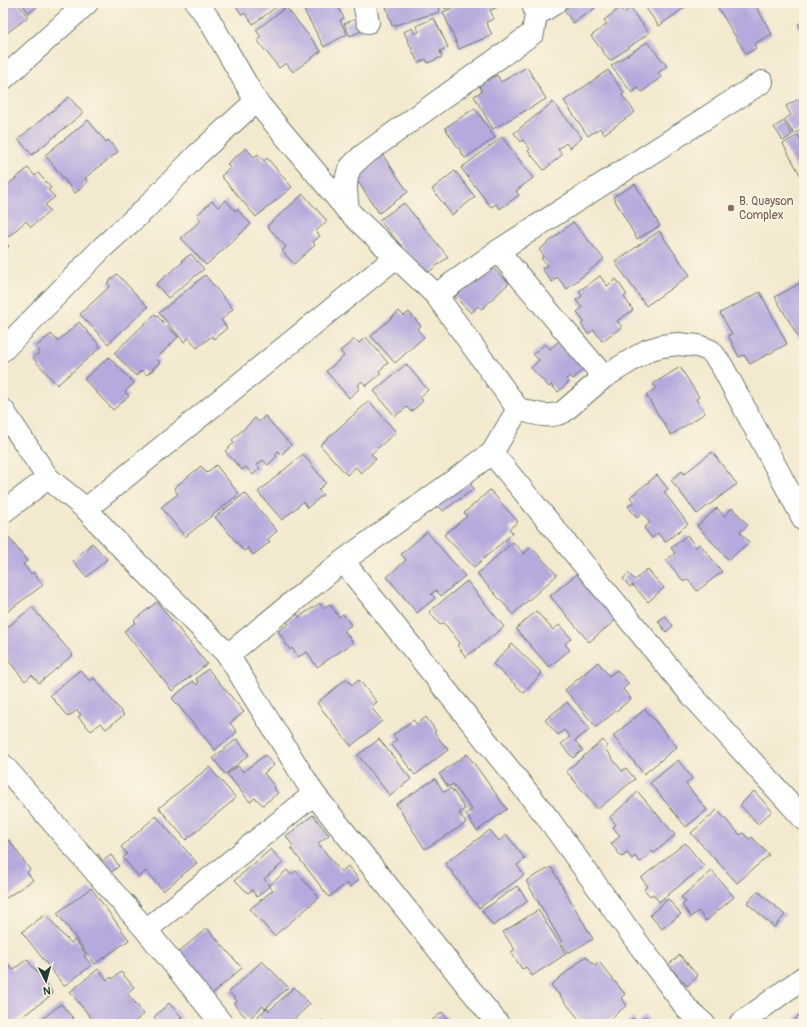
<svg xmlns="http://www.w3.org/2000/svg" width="807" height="1027" font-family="Pangolin,sans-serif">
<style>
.building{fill:#b5a9dd}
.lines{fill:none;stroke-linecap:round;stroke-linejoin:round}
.minor-casing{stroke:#69796a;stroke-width:24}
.minor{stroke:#fff;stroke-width:22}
.education-dot{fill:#8d6e63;stroke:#fcf5e5;stroke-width:1.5}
.labels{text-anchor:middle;stroke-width:3.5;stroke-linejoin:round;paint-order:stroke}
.education-label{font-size:12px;fill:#785e54;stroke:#fcf5e5;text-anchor:start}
</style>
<rect width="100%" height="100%" fill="#fcf5e5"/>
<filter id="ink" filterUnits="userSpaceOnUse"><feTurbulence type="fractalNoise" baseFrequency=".025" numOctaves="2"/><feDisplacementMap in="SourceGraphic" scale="8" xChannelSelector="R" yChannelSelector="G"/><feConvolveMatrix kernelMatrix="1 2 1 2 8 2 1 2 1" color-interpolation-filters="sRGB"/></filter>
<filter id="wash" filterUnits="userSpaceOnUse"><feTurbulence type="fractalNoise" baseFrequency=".012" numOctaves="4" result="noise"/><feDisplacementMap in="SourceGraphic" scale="16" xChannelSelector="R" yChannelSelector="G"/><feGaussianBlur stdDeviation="0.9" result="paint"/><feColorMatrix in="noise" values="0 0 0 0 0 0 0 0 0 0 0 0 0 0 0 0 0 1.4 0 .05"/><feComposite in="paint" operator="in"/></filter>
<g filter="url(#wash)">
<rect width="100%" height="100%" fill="#f3e9cf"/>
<g id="blocks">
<path class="building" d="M3 3H17L28 17 3 36Z
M21 3H35L38 6 29 13Z
M234 3H282L253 24 245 13 242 15Z
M300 3H342L344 6 339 9 344 18 340 20 347 34 324 47Z
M385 3H437L439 12 392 26Z
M442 3H458L445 9Z
M464 3H496L498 7 490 10 494 19 486 22 492 35 459 49 443 12Z
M574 3H591L595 8 573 23 564 10Z
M642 3H691L659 26Z
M722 3H754L772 34 754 44 756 48 746 54 717 6Z
M286 7 321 51 293 72 286 63 279 68 257 40 261 37 256 30Z
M620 8 624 13 630 8 649 33 610 61 591 36 607 24 604 20Z
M434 18 448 47 440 51 442 57 428 63 426 59 418 63 404 32 412 28 415 34 419 32 416 26Z
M356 19 362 31 350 36 344 24Z
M804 22V38L798 24Z
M647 42 667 66 658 73 661 77 642 92 638 88 632 93 611 66Z
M527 67 546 99 493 129 474 96 482 91 479 85 497 75 501 82Z
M608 70 624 93 622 95 635 112 604 134 600 128 588 136 564 101Z
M804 96V128L794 134 785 119 791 115 786 106Z
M69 97 83 113 32 155 18 139Z
M553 102 582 138 570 148 566 143 558 149 562 155 544 170 528 151 530 149 523 140 521 142 514 133Z
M475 108 495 138 465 158 445 128Z
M88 120 106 142 108 140 118 152 85 178 88 182 75 193 45 155Z
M784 121 792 135 783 141 774 127Z
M798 135 804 146V177L802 178 783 144Z
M502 137 533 178 516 191 519 195 500 209 496 204 491 207 461 168Z
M246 148 254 157 258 154 264 161 267 158 292 187 256 217 221 176 230 168 227 164Z
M382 154 408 192 379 213 353 174Z
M28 168 35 176 38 173 51 188 48 190 55 197 45 205 50 211 31 227 26 221 8 237 3 231V189Z
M455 171 475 197 452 215 432 189Z
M635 184 660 226 637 239 613 197Z
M303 194 327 221 316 231 320 236 313 242 315 245 294 264 282 251 286 247 267 226Z
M226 200 235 211 237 209 251 224 206 265 181 238 201 220 197 215 212 201 218 207Z
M404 203 448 257 426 274 379 220Z
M573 222 604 259 567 289 557 277 552 282 542 269 547 265 541 258 544 256 539 250Z
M659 231 690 275 646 306 615 262Z
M3 240 9 246 3 251Z
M191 254 204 269 168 298 156 284 183 262 182 260Z
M489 264 509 283 482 309 478 306 471 313 455 297 460 292 457 290Z
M117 274 148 307 108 344 80 314 110 286 107 283Z
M205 275 233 309 221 320 227 328 214 339 212 336 197 348 189 338 184 342 159 313Z
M600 276 607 286 616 279 627 295 624 297 633 310 617 321 622 327 602 341 594 330 588 334 581 324 584 322 577 312 582 308 576 300 582 296 579 291Z
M804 281V337L800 340 775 297Z
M760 292 787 344 750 364 744 355 739 357 728 335 732 334 720 313Z
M399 311 404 316 409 312 421 326 417 329 424 337 395 363 371 336Z
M155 314 178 337 156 359 160 362 147 375 142 370 136 376 114 353Z
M79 322 101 347 57 385 33 358 40 352 36 347 51 334 58 341Z
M366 337 388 363 379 371 381 374 366 386 362 381 358 385 360 388 349 398 326 371 344 356 340 351 355 339 359 343Z
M561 339 586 367 573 379 570 376 566 379 569 382 558 392 551 385 549 387 531 368 539 360 533 354 545 344 550 349Z
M109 357 134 383 125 392 129 396 113 410 84 379Z
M406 364 428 390 420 397 423 401 411 412 407 407 395 416 374 391Z
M680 367 699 397 696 399 705 413 671 435 646 395 656 388 653 384Z
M369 401 396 432 371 454 376 459 361 473 356 467 347 475 320 445Z
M265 416 291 445 281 455 278 451 275 454 277 456 268 465 263 460 257 465 260 468 253 475 246 467 242 470 225 451 234 443 232 440 255 418 259 422Z
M712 452 737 484 697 514 671 480 682 471 684 474Z
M303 454 326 483 318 490 323 495 307 508 303 502 282 520 258 492Z
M216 465 239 494 185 537 161 507 178 494 174 488 201 466 207 473Z
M657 475 668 489 664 492 688 524 665 542 658 533 652 538 644 528 650 523 643 513 637 518 628 506 634 502 630 497Z
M465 477 474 489 443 511 434 499Z
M490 490 518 522 509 529 513 533 474 567 444 535 467 516 464 513Z
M245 493 277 531 268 539 270 542 253 555 248 548 244 551 215 517Z
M717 508 724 516 732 508 748 525 740 532 749 542 729 560 697 526Z
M427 532 465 576 441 596 436 590 431 594 435 598 417 613 387 577 406 560 401 554Z
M7 535 27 561 23 564 31 574 33 572 43 585 4 614 3 613V539Z
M687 535 696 547 700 544 722 572 697 591 688 579 684 582 666 560 675 553 671 548Z
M513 542 524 554 531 547 557 575 513 614 477 574Z
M92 543 107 559 87 577 73 561Z
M647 569 664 588 648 602 633 585 630 587 623 579 628 573 635 580Z
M578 573 617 619 589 642 550 596Z
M467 581 504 627 466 657 457 645 460 643 444 623 440 625 429 612Z
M157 602 207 664 172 691 124 631 136 622 134 620Z
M320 603 323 608 330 604 339 617 343 614 351 625 344 630 353 643 317 667 307 652 298 657 292 648 290 650 278 631 289 624 287 621 297 614 299 617Z
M32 607 73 655 39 683 32 675 25 681 7 659 9 657 3 650V631Z
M536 611 553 630 559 625 571 638 565 644 570 650 549 667 516 629Z
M665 616 673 626 666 632 658 621Z
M512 644 542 673 524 693 493 664Z
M598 662 609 676 617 670 629 684 623 689 631 699 596 727 565 690Z
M208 669 244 712 230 723 237 732 215 750 172 698 193 681 197 685 199 683 196 679Z
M80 670 90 681 94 678 124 715 106 729 101 723 91 731 78 717 81 715 77 710 68 717 50 695Z
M346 679 352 685 359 680 377 702 371 707 382 721 351 746 317 703Z
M567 702 590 729 575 741 583 750 573 758 561 744 570 737 564 730 558 735 545 720Z
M645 709 677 747 644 774 613 736Z
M426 717 436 731 434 732 448 750 415 775 391 744 397 740 393 735 413 720 417 724Z
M237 739 249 755 225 774 213 758Z
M379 739 411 779 390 796 358 755Z
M603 740 608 746 605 749 622 771 626 768 635 779 598 809 566 771Z
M467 754 507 809 477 831 466 814 472 810 453 784 448 787 439 774Z
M265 755 274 765 264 773 275 787 274 789 278 793 263 805 255 798 250 802 227 774 238 766 243 772Z
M678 760 692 778 686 784 707 810 686 827 650 783Z
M209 767 236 798 186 840 159 808Z
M435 779 444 792 451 788 465 809 459 813 466 823 425 849 396 804Z
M754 791 772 811 758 824 740 805Z
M638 792 675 835 654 853 652 851 640 862 635 856 632 859 627 853 622 857 611 844 620 836 613 827 616 825 610 817Z
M717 810 740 835 743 833 749 839 752 837 769 855 737 883 691 833Z
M313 815 329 835 318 843 341 872 348 866 359 880 350 887 347 883 329 897 291 848 293 846 286 836Z
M156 816 197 863 163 891 146 871 139 877 123 858 127 854 121 847Z
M490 830 499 841 507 835 525 859 517 865 524 875 479 908 445 863Z
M3 840 5 843 9 840 30 870 27 872 33 880 3 900Z
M685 843 704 866 659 902 653 894 650 896 644 889 648 886 641 878Z
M271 849 283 863 264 879 269 886 287 870 291 875 296 871 319 898 274 936 250 909 273 890 269 886 257 897 252 890 248 893 235 880Z
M98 854 103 861 111 855 119 866 109 874 91 860Z
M551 867 593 939 568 953 526 881Z
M712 871 734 897 706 921 698 911 691 917 682 905 686 902 681 897Z
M517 886 528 901 493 926 482 911Z
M91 888 129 940 95 964 57 913Z
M758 891 785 915 774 927 747 903Z
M132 895 141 905 135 911 125 901Z
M668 899 681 914 662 929 650 915Z
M538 910 566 954 532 976 526 967 522 969 511 952 515 950 503 932Z
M46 914 66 939 67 938 71 943 75 940 86 954 84 956 92 965 64 986 22 932Z
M207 928 242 968 210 996 174 956Z
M680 955 698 976 687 986 668 965Z
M586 956 595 966 599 962 625 994 621 998 627 1005 604 1024H583L551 985Z
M27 959 53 994 12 1024H3V963L6 961 13 970Z
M262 961 288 987 265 1009 263 1006 248 1020 234 1004 237 1001 229 992Z
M98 969 107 980 111 977 112 979 121 972 134 987 127 993 144 1014 132 1024H96L70 992Z
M294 987 310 1004 289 1024H266L258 1016 267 1008 269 1011Z
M169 1003 182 1017 175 1024H161L154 1017Z
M61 1004 78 1024H36Z
M804 1011V1024H799L795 1019Z
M442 1012 452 1024H430L429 1023Z
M645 1016 651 1024H625L633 1018 637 1023Z
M322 1020 326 1024H317Z"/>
</g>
</g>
<g filter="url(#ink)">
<use href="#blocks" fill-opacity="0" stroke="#69796a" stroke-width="1"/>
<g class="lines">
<defs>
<path id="minor" d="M197 3 210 21 256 101 348 211 436 295 518 409
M364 3 368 22
M536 15 555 3
M3 79 87 3
M348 211C347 197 343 181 350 168 353 164 358 160 362 156L533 33 536 15 533 3
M498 251 604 377
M436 295 498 251 762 82
M3 350 102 248 145 209 197 155 256 101
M3 410 48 478 86 509 126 552 228 655 314 794 498 1024
M492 453 688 691 804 819
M86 509 396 257
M3 512 48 478
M343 561 547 817 640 946 688 1010 704 1024
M228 655 343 561 492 453 518 409C534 413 548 419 563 412L604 377 648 350 662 346 678 344 698 346 711 351 722 366 804 520
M3 765 146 930 222 1024
M146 930 314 794
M740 1024 804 977"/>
</defs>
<use href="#minor" class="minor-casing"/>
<use href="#minor" class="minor"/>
</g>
</g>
<circle class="education-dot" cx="731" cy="208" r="4"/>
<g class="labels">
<g class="education-label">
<text x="739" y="205">B. Quayson<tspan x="739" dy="14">Complex</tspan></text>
</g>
</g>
<rect width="807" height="1027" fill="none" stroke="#fcf5e5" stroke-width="16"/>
<g transform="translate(46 981) rotate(174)" stroke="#fcf5e5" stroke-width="3" paint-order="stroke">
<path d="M0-3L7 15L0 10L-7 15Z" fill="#1f3d34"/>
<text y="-6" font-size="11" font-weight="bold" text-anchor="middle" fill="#1f3d34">N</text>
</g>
</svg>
